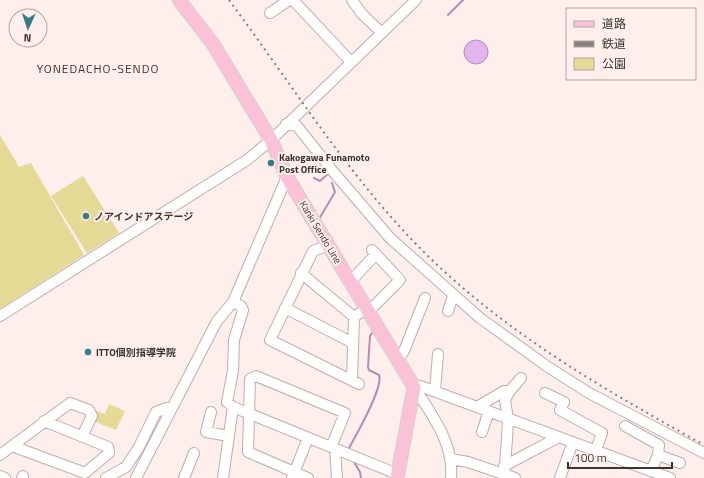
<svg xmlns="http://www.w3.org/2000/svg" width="704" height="478" font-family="'Titillium Web','Noto Sans JP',sans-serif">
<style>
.green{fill:#e4da95}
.water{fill:#e5b4ed;stroke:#b28eb5}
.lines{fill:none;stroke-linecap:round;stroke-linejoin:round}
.stream{stroke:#b28eb5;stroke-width:2}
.minor-casing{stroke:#beada9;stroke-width:12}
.major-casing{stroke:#d4d2d2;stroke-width:15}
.minor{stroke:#fff;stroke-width:10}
.major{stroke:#fbc2d7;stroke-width:13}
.rail{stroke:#887e7c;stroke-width:2;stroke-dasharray:2 4;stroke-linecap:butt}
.poi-dot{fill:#357d85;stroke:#feefec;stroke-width:1.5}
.labels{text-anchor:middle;stroke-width:4;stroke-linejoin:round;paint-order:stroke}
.poi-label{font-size:10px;font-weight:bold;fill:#3b3432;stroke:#feefec;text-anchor:start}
.street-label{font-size:10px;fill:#3b3432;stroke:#feefec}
.quarter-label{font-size:12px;letter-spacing:1px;fill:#3c2e2b;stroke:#feefec}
</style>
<rect width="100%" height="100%" fill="#feefec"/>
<path class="green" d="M0 135 19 167 31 163 84 255 0 309Z
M83 176 119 233 87 253 51 196Z
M109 404 125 411 116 430 93 421 97 411 105 414Z"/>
<path class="water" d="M464 52a12 12 0 1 1 24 0a12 12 0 1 1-24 0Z"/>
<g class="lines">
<path class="stream" d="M448 15 463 0
M314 178 320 181 328 174
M319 219 335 192 332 183
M348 450C355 437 384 387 379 375L369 370 368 367 370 336 374 330
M354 462 360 472 361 478"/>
<defs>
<path id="minor" d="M293 0 351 62
M352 0 362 14 382 33
M270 13 289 0
M286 124 297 126 336 175 390 238 480 318 548 367 589 393 704 453
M329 245 313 251 270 340 359 384
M301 273 354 317
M351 281 376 254
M233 302 241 306 243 310 234 340 233 371 227 402 233 407 397 474
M285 308 353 343
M369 311 400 280 372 250
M448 311 453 296
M0 316 247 160 271 140 416 0
M398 359 404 351 425 298
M352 380 354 317 367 308
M435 391 438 354
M545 393 564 402 560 410 602 433 596 450
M477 407 504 391 509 392
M211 412 206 432 229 436
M625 426 659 445 658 455 651 471
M482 432 489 411
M12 446 85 473 109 453 108 447 44 421
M335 449 337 478
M0 455 70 403 89 410 92 416 82 436
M658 455 680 463
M451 459 468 462 515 478
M504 466 559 437
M0 476 5 478
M22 478 23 476
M106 478 126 467 139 447 156 412 167 408 171 409
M136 478 217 321 233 302 287 177
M184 478 194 453
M223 478 233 407
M292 478 308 438
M308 478 248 452 250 379 256 376 345 413 331 447
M451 478C454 443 432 415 414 387L420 386 670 478
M504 478 507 439 508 419 505 400 509 392 521 378
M560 478 573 442"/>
<path id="major" d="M179 0 213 44 271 140 287 177 414 387 397 478"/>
</defs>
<use href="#minor" class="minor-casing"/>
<use href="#major" class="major-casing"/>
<use href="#minor" class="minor"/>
<use href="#major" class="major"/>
<path class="rail" d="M229 0C290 82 344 169 414 242 498 329 600 387 704 445"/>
</g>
<g class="poi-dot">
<circle cx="271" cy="163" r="4"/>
<circle cx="86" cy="216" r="4"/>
<circle cx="88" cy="352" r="4"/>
</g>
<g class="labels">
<g class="poi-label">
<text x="279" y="161">Kakogawa Funamoto<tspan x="279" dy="12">Post Office</tspan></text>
<text x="94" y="220">ノアインドアステージ</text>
<text x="96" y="356">ITTO個別指導学院</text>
</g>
<g class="street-label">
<text transform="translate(321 232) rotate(59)" y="4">Kanki Sendo Line</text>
</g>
<g class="quarter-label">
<text x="98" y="73">YONEDACHO-SENDO</text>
</g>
</g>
<rect x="566" y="8" width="130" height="72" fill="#feefec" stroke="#b0a4a2"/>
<rect x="574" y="21" width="20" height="6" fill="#fbc2d7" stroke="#b0a4a2"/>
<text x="602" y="28" font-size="12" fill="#3b3432">道路</text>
<rect x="574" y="41" width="20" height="6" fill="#887e7c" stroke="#b0a4a2"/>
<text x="602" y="48" font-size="12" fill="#3b3432">鉄道</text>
<rect x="574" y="58" width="20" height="12" fill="#e4da95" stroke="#b0a4a2"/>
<text x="602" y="68" font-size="12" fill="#3b3432">公園</text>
<g transform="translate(28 28) rotate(183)"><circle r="19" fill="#feefec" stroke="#b0a4a2"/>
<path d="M0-3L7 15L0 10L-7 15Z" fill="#357d85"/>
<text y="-6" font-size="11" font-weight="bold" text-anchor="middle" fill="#3b3432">N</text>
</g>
<path d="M568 462v6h104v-6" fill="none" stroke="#3b3432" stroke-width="2"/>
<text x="574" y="462" font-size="12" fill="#3b3432" stroke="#feefec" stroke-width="3" paint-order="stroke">100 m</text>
</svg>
